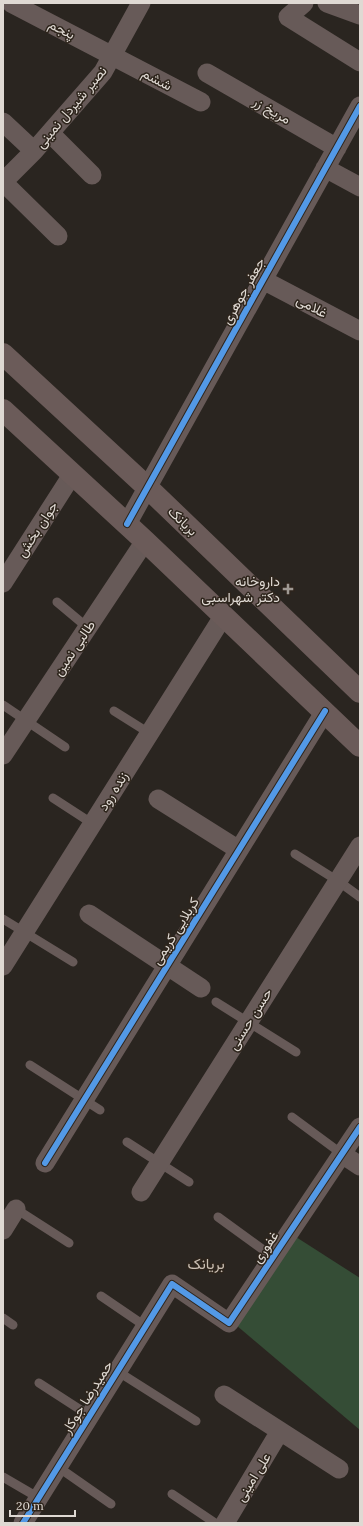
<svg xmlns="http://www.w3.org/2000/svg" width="363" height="1526" font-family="Lora,Vazirmatn,serif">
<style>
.green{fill:#354d36}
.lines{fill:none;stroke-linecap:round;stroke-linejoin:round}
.lane{stroke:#675a58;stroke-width:9}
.street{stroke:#675a58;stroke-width:19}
.secondary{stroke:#6b5b59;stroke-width:22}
.cycleway-casing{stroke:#2e251c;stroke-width:8}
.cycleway{stroke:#5399e6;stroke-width:6}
.poi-dot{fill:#a09a94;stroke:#2e251c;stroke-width:1.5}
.labels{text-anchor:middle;stroke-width:3;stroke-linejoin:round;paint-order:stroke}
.street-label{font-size:14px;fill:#dfd9d3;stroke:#2e251c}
.poi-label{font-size:14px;fill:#dfd9d3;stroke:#2e251c;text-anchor:end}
.neighbourhood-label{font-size:15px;fill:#cbc0b4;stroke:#2e251c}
</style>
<rect width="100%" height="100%" fill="#2a2520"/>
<path class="green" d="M296 1237 360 1278V1430L236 1325Z"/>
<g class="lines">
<path class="lane" d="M57 602 88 628
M3 705 65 747
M114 711 149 733
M53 798 93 824
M295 854 338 881 360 897
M3 919 73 962
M216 1002 296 1052
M30 1065 100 1110
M292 1117 342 1154
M127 1142 189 1182
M16 1209 69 1243
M218 1217 273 1257
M101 1296 145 1326
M3 1318 13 1325
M117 1371 196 1421
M39 1383 90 1416
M58 1467 111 1504
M3 1477 39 1498
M172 1494 215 1523"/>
<path class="street" d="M11 3 201 102
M304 3 288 17 360 62
M327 3 360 15
M207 73 337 148
M3 122 34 151
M50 133 92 175
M325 168 360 187
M3 182 34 151 103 72 141 3
M3 182 58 236
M263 280 360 331
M127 524 360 106
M3 583 72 475
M3 755 145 541
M158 799 239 850
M89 914 201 988
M3 966 224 615
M342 1154 360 1166
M45 1163 325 711
M141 1192 360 846
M3 1230 16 1209
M224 1395 339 1469
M23 1523 172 1284 229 1323 360 1127
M225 1523 280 1431"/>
<path class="secondary" d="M3 354 148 488 360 692
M3 410 145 541 360 746"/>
<defs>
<path id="cycleway" d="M127 524 360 106
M45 1163 325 711
M23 1523 172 1284 229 1323 360 1127"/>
</defs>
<use href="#cycleway" class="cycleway-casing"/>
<use href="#cycleway" class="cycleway"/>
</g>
<path class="poi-dot" d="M286 583h4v4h4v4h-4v4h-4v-4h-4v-4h4z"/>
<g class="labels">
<g class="street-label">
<text transform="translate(62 29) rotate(27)" y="5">پنجم</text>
<text transform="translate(157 79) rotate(28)" y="5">ششم</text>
<text transform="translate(71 107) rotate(-50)" y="5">نصیر شیردل نمینی</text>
<text transform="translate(272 110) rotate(30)" y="5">مریخ زر</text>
<text transform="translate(243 291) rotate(-61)" y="5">جعفر جوهری</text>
<text transform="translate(312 306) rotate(28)" y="5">غلامی</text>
<text transform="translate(183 521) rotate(44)" y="5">بریانک</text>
<text transform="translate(37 529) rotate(-57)" y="5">جوان بخش</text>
<text transform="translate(74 648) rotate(-56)" y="5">طالبی نمین</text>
<text transform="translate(113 791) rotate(-58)" y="5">زنده رود</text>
<text transform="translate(175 931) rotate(-58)" y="5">کربلایی کریمی</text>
<text transform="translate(250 1019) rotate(-58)" y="5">حسن حسنی</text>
<text transform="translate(265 1247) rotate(-56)" y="5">غفوری</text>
<text transform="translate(87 1397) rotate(-58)" y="5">حمیدرضا جوکار</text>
<text transform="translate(253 1477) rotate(-59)" y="5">علی امینی</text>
</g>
<g class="poi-label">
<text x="280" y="586">داروخانه<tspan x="280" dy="16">دکتر شهراسبی</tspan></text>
</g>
<g class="neighbourhood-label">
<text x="206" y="1269">بریانک</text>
</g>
</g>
<rect width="363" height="1526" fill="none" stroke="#dfd9d3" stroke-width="8"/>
<path d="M10 1510v6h65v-6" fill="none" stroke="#dfd9d3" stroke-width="2"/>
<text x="16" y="1510" font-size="12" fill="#dfd9d3" stroke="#2e251c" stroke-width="3" paint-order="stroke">20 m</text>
</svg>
